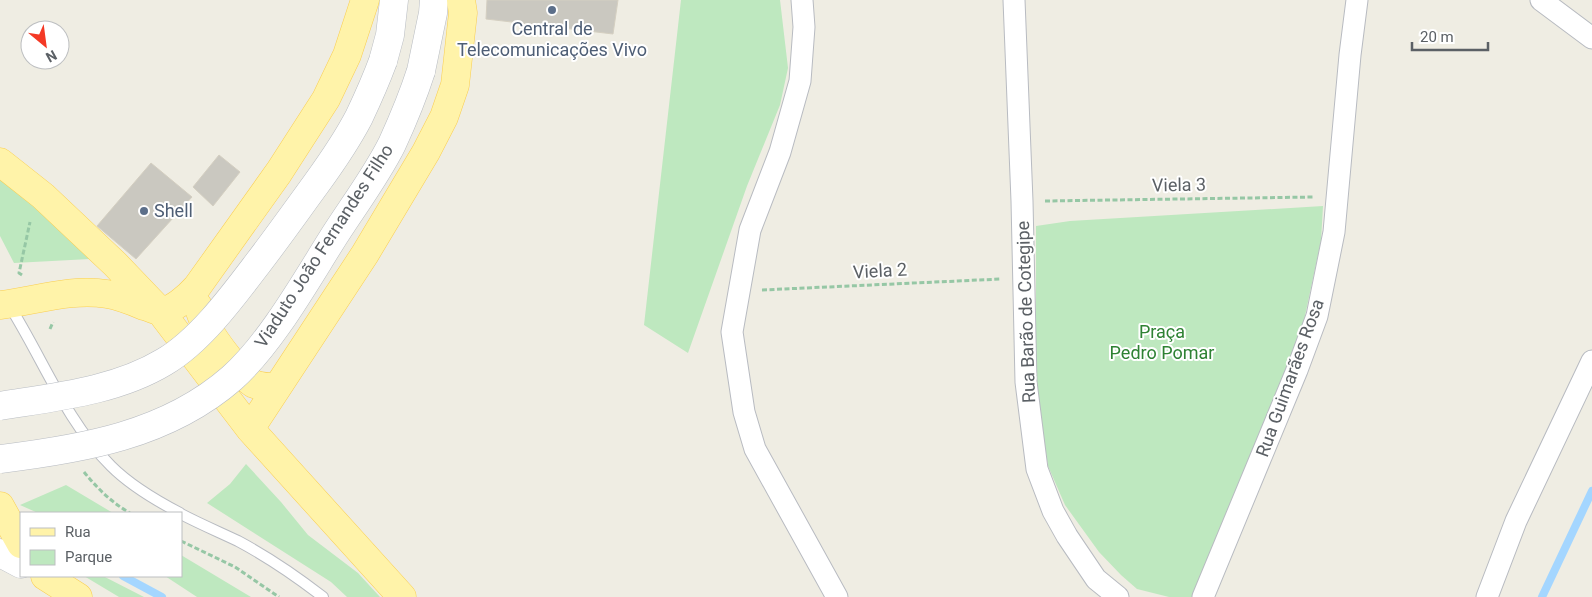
<svg xmlns="http://www.w3.org/2000/svg" width="1592" height="597" font-family="Roboto,sans-serif">
<style>
.green{fill:#bee8bf}
.lines{fill:none;stroke-linecap:round;stroke-linejoin:round}
.stream{stroke:#a4d6ff;stroke-width:8}
.building{fill:#cac8c0;stroke:#d4cfc1}
.service-casing{stroke:#b8bbc1;stroke-width:12}
.minor-casing{stroke:#b8bbc1;stroke-width:23}
.secondary-casing{stroke:#b9bdc3;stroke-width:29}
.primary-casing{stroke:#face51;stroke-width:29}
.path{stroke:#96c7a5;stroke-width:3;stroke-dasharray:5 2.5;stroke-linecap:butt}
.service{stroke:#fff;stroke-width:10}
.minor{stroke:#fff;stroke-width:21}
.secondary{stroke:#fff;stroke-width:28}
.primary{stroke:#fff3a9;stroke-width:28}
.secondary-bridge-casing{stroke:#b9bdc3;stroke-width:29;stroke-linecap:butt}
.secondary-bridge{stroke:#fff;stroke-width:28}
.service-dot{fill:#5c6f8a;stroke:#fff;stroke-width:2}
.labels{text-anchor:middle;stroke-width:4;stroke-linejoin:round;paint-order:stroke}
.service-label{font-size:18px;fill:#4e5e75;stroke:#fff}
.street-label{font-size:18px;fill:#5b6065;stroke:#fff}
.park-label{font-size:18px;fill:#2e8233;stroke:#fff}
</style>
<rect width="100%" height="100%" fill="#efede3"/>
<path class="green" d="M681 0H780L788 68 780 105 747 186 688 353 644 325Z
M0 173 31 199 90 259 14 263 0 236Z
M1323 206 1321 241 1303 325 1283 379 1192 597H1169L1137 589 1121 575 1099 552 1065 505 1048 466 1036 387V226L1070 221Z
M246 464 281 502 308 535 358 573 380 597H347L331 582 207 503 230 484Z
M66 485 113 513H38L20 505Z
M181 555 251 597H197L165 576H181Z
M84 576H103L144 597H119Z"/>
<g class="lines">
<path class="stream" d="M123 576 162 597
M1542 597 1592 491"/>
</g>
<path class="building" d="M487 0H618L613 34 486 19Z
M219 155 240 172 213 206 193 187Z
M151 163 192 197 136 259 97 226Z"/>
<g class="lines">
<defs>
<path id="service" d="M9 305C43 359 66 421 111 466 131 486 155 500 180 513
M181 514C200 524 219 532 238 541 268 557 296 576 323 597"/>
<path id="minor" d="M802 0 804 27 800 81 780 152 750 230 732 332 744 412 755 449 837 597
M1014 0 1022 201 1026 382 1037 469 1053 511 1067 536 1096 579 1118 597
M1541 0 1592 38
M1203 597 1297 370 1317 316 1334 232 1350 55 1357 0
M1487 597 1516 521 1592 361"/>
<path id="secondary" d="M383 61 390 35 394 0
M421 71 433 13 434 0
M0 553 21 564"/>
<path id="primary" d="M0 162 43 196 115 264 160 311 250 429 402 597
M0 305C35 301 71 288 107 294 120 296 132 301 144 306 149 307 154 310 159 311 172 312 189 296 197 287L279 172 326 99 347 55 365 0
M198 306C200 313 203 320 207 327 214 340 242 378 254 384 261 387 270 387 277 387
M250 429 365 254 426 152 444 117 455 85 463 13 461 0
M0 506 21 544
M45 576 78 597"/>
</defs>
<use href="#service" class="service-casing"/>
<use href="#minor" class="minor-casing"/>
<use href="#secondary" class="secondary-casing"/>
<use href="#primary" class="primary-casing"/>
<path class="path" d="M1045 201 1314 197
M22 275 19 273 30 222
M762 290 1001 279
M50 329 53 322
M84 472C97 488 112 503 130 513
M181 541 235 567 279 597"/>
<use href="#service" class="service"/>
<use href="#minor" class="minor"/>
<use href="#secondary" class="secondary"/>
<use href="#primary" class="primary"/>
<defs>
<path id="secondary-bridge" d="M0 406C55 397 116 391 164 362 200 341 233 296 258 263 278 237 297 210 316 184 332 162 347 140 359 117 368 98 376 80 383 61
M0 459C82 449 167 435 232 378 270 344 304 284 331 241 351 209 375 178 392 144 403 120 413 96 421 71"/>
</defs>
<use href="#secondary-bridge" class="secondary-bridge-casing"/>
<use href="#secondary-bridge" class="secondary-bridge"/>
</g>
<g class="service-dot">
<circle cx="552" cy="10" r="5"/>
<circle cx="144" cy="211" r="5"/>
</g>
<g class="labels">
<g class="service-label">
<text x="552" y="35">Central de<tspan x="552" dy="21">Telecomunicações Vivo</tspan></text>
<text x="154" y="217" text-anchor="start">Shell</text>
</g>
<g class="street-label">
<text transform="translate(1179 185) rotate(-1)" y="6">Viela 3</text>
<text transform="translate(324 246) rotate(-57)" y="6">Viaduto João Fernandes Filho</text>
<text transform="translate(880 271) rotate(-3)" y="6">Viela 2</text>
<text transform="translate(1026 312) rotate(-92)" y="6">Rua Barão de Cotegipe</text>
<text transform="translate(1290 378) rotate(-70)" y="6">Rua Guimarães Rosa</text>
</g>
<g class="park-label">
<text x="1162" y="338">Praça<tspan x="1162" dy="21">Pedro Pomar</tspan></text>
</g>
</g>
<rect x="20" y="512" width="162" height="65" fill="#ffffff" stroke="#bdbfc1"/>
<rect x="30" y="528" width="25" height="8" fill="#fff3a9" stroke="#bdbfc1"/>
<text x="65" y="537" font-size="15" fill="#5b6065">Rua</text>
<rect x="30" y="550" width="25" height="15" fill="#bee8bf" stroke="#bdbfc1"/>
<text x="65" y="562" font-size="15" fill="#5b6065">Parque</text>
<g transform="translate(45 45) rotate(151)"><circle r="24" fill="#ffffff" stroke="#bdbfc1"/>
<path d="M0-4L9 19L0 12L-9 19Z" fill="#f43925"/>
<text y="-8" font-size="14" font-weight="bold" text-anchor="middle" fill="#5b6065">N</text>
</g>
<path d="M1412 42v8h76v-8" fill="none" stroke="#5b6065" stroke-width="2.5"/>
<text x="1420" y="42" font-size="15" fill="#5b6065" stroke="#ffffff" stroke-width="4" paint-order="stroke">20 m</text>
</svg>
